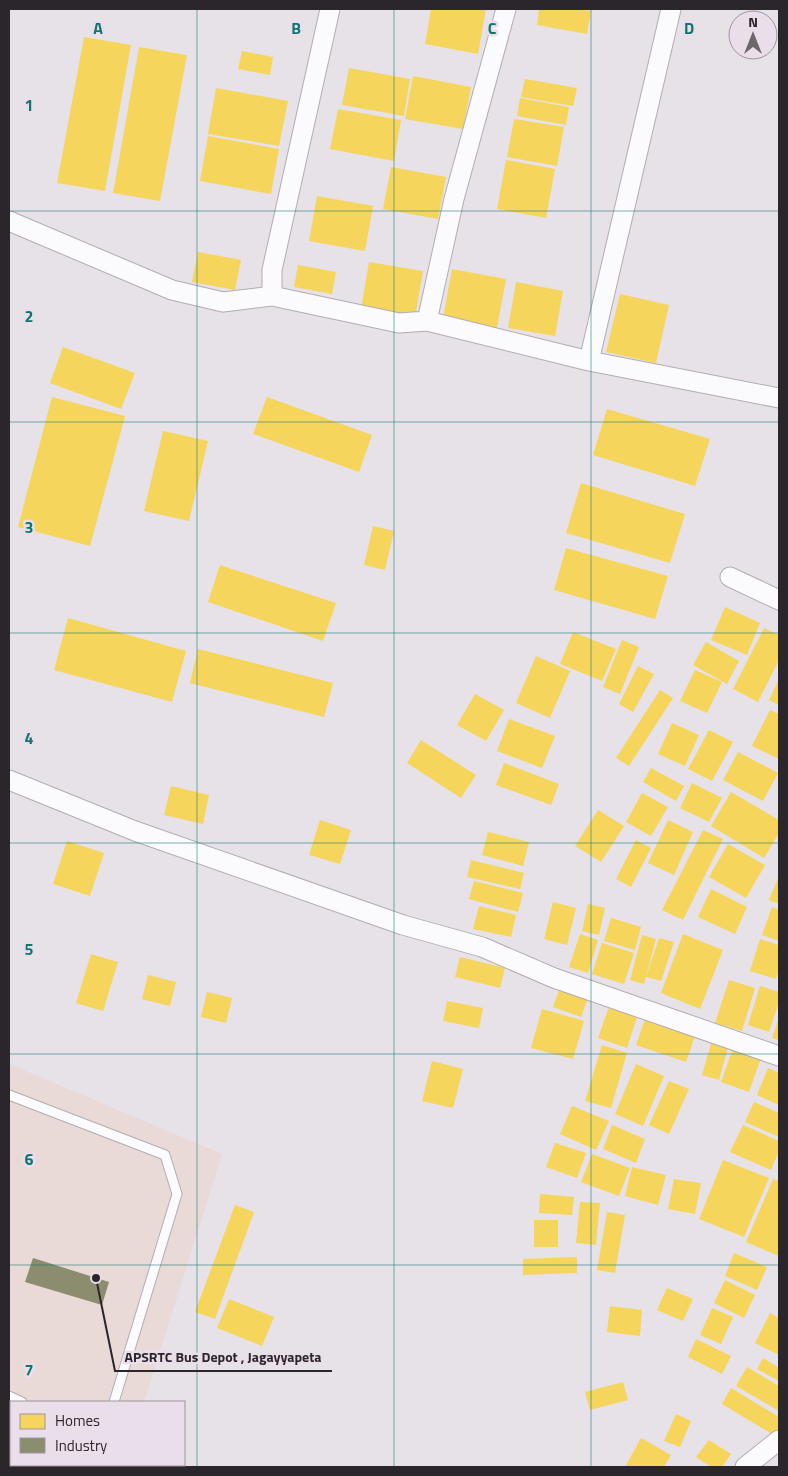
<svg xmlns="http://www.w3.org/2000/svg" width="788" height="1476" font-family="'Titillium Web',sans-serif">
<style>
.industrial{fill:#e9d9d7}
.homes{fill:#f6d55c}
.industry{fill:#8c8c6e}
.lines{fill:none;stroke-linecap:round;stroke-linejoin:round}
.service-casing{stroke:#b2adb3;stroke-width:11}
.minor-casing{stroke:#b2adb3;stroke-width:21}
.service{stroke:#fbfafc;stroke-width:9}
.minor{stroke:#fbfafc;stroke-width:19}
.grid{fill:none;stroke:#0f766e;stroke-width:1;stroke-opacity:0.55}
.grid-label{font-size:16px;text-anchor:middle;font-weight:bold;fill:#0f766e;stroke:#eadeeb;stroke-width:5;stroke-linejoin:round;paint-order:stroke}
.leader{fill:none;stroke:#2b262b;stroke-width:2}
.callout-dot{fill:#2b262b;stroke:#eadeeb;stroke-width:2}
.callout-label{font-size:14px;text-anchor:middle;font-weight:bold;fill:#2b262b;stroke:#eadeeb;stroke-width:5;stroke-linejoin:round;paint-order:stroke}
</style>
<rect width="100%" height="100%" fill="#e7e1e8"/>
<path class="industrial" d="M9 1064 222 1154 144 1402H11V1465H124V1467H9Z"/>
<path class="homes" d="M431 9H486L478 54 425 44Z
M539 9H577L591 11 587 34 537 25Z
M84 37 131 45 105 191 57 183Z
M139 47 187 55 160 201 113 193Z
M242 51 273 57 270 75 238 69Z
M349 68 410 79 404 116 342 105Z
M413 76 471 87 463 129 405 119Z
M525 79 577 88 573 106 521 97Z
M216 88 288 101 279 146 208 134Z
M520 98 569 107 566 125 517 116Z
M338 109 401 120 394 161 330 149Z
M514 119 564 127 557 166 507 157Z
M208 136 279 149 271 194 200 181Z
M506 160 555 169 546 218 497 209Z
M391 167 446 177 438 219 383 209Z
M317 196 373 206 365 251 309 241Z
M198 252 241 260 235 290 192 282Z
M369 262 423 271 415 318 361 309Z
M298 265 336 272 332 294 294 287Z
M452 269 506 279 497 328 443 318Z
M516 282 563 291 555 336 508 328Z
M620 294 669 305 656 363 606 352Z
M63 347 135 373 121 409 50 383Z
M52 397 125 416 90 546 18 527Z
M267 397 372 435 359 472 253 434Z
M607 409 710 439 695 486 593 455Z
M163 431 208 441 189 521 144 511Z
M581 483 685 514 670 563 566 533Z
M373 526 394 531 385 570 364 565Z
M566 548 668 576 655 619 554 590Z
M220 565 336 603 323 641 208 602Z
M725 607 760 623 747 655 711 640Z
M68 618 186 651 172 702 54 670Z
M764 628 779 635V660L758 702 733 689Z
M573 632 616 649 602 681 560 664Z
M622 640 639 647 620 694 603 687Z
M706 642 739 661 727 684 693 665Z
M198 649 333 683 324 717 190 683Z
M536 656 570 671 550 718 516 703Z
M638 666 654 674 633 712 619 704Z
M695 670 722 682 707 713 680 701Z
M779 679V705L769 700Z
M660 690 673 698 629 766 616 758Z
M475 694 504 710 486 741 457 725Z
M770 710 779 714V759L752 746Z
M509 719 555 736 542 768 497 751Z
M672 723 699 735 685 766 658 754Z
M709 730 733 742 712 781 688 769Z
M421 740 476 775 461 798 407 763Z
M738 752 778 773 763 801 723 780Z
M504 763 559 784 551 805 496 785Z
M651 768 684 786 676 801 643 782Z
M692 783 722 798 709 822 680 808Z
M171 786 209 795 203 824 164 815Z
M731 792 779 820V833L764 858 711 826Z
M642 793 668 807 651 836 626 822Z
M598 810 624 826 601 862 575 846Z
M320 820 351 830 340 864 309 855Z
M668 820 693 832 674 875 648 863Z
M703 830 723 839 683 920 662 910Z
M488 832 529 842 523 866 482 855Z
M636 840 651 848 631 887 616 879Z
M67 841 104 853 90 896 53 884Z
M728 844 765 865 746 898 709 877Z
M471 860 524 873 520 889 467 877Z
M778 878H779V904L769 900Z
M474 881 523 893 518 912 469 899Z
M711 889 747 907 735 934 698 917Z
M553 902 576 908 567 945 544 939Z
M588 904 605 908 599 935 582 931Z
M479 906 516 915 511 937 473 929Z
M772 907 779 910V941L762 935Z
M611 918 641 927 635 950 604 941Z
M580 934 598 940 588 973 569 967Z
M683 934 723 950 700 1009 661 993Z
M642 935 656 939 644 984 630 980Z
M659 938 674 942 661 981 646 977Z
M760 939 779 945V969L776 979 750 971Z
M602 943 634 953 624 984 592 974Z
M91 954 118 962 103 1011 76 1003Z
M460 957 505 968 500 988 455 977Z
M148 975 176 982 170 1006 142 999Z
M729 980 755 988 742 1031 715 1023Z
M561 985 589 995 581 1017 553 1007Z
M760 986 779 992V1002L769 1032 748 1025Z
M207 992 232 998 226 1023 201 1017Z
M447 1001 483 1008 479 1028 443 1021Z
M611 1001 639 1011 627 1048 598 1038Z
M542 1009 584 1021 573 1059 531 1048Z
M647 1013 697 1030 686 1062 636 1045Z
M779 1018V1040L772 1038Z
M712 1040 729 1044 719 1080 702 1075Z
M602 1045 627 1053 611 1108 585 1101Z
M733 1048 761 1058 749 1092 721 1082Z
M432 1061 463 1069 453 1108 422 1101Z
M636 1064 664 1076 643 1126 615 1114Z
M768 1068 779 1073V1105L757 1095Z
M669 1081 689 1089 669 1134 649 1125Z
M754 1102 779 1113V1137L745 1122Z
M572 1106 609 1121 596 1150 560 1134Z
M612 1125 645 1139 636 1163 603 1149Z
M743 1125 779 1141V1151L771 1170 730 1152Z
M555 1143 586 1153 577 1178 546 1167Z
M592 1154 630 1168 619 1196 581 1182Z
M723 1160 769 1178 744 1237 699 1219Z
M632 1167 666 1175 658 1205 625 1196Z
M674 1179 701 1183 695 1214 668 1209Z
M773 1179 779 1181V1256L746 1242Z
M540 1194 574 1197 572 1215 539 1213Z
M580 1202 600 1203 596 1245 576 1243Z
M235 1205 254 1212 215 1319 195 1312Z
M607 1212 625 1215 615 1273 597 1270Z
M534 1220H558V1247H534Z
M734 1253 767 1267 757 1290 725 1276Z
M577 1257V1273L523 1275V1259Z
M725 1280 755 1295 744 1318 714 1303Z
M667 1288 693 1299 683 1321 657 1310Z
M229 1299 274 1317 262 1346 217 1328Z
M610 1306 642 1310 640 1336 607 1332Z
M712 1308 733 1317 721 1344 700 1335Z
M770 1313 779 1318V1355L755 1343Z
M696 1339 731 1356 722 1374 688 1357Z
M763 1358 779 1368V1381L757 1369Z
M747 1367 779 1386V1411L736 1386Z
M623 1382 628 1400 590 1410 585 1392Z
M731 1388 779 1417V1433L777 1437 722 1404Z
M676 1414 691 1421 680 1447 664 1441Z
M641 1438 671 1455 664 1467H625Z
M709 1440 731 1454 722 1467H711L696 1457Z"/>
<path class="industry" d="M33 1258 109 1282 102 1305 25 1282Z"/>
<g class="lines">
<defs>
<path id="service" d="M9 1095 165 1155 177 1194 114 1402
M9 1396 22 1402
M90 1467 91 1465"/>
<path id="minor" d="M9 221 172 290 223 302 272 296 399 323 427 321 589 361 779 398
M272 296V270L330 9
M427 321 454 199 506 9
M589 361 671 9
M730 577 779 600
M9 780 135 831 403 925 482 947 554 978 779 1056
M745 1467 779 1440"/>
</defs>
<use href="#service" class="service-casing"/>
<use href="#minor" class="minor-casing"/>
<use href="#service" class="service"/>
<use href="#minor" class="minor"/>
</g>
<path class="grid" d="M197 9V1467M394 9V1467M591 9V1467M9 211H779M9 422H779M9 633H779M9 843H779M9 1054H779M9 1265H779"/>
<g class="grid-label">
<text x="98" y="34">A</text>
<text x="296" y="34">B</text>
<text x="492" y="34">C</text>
<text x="689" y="34">D</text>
<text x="29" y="111">1</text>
<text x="29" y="322">2</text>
<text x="29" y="533">3</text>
<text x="29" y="744">4</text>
<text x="29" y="955">5</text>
<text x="29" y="1165">6</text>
<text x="29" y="1376">7</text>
</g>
<path class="leader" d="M96 1278L115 1371H332"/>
<circle class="callout-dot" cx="96" cy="1278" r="5"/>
<g class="callout-label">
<text x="223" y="1362">APSRTC Bus Depot , Jagayyapeta</text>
</g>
<rect width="788" height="1476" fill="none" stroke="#2b262b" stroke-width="20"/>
<rect x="10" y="1401" width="175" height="65" fill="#eadeeb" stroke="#9e949e"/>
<rect x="20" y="1414" width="25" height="15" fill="#f6d55c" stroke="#9e949e"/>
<text x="55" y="1426" font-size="15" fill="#2b262b">Homes</text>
<rect x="20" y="1438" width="25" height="15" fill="#8c8c6e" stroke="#9e949e"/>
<text x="55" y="1451" font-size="15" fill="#2b262b">Industry</text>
<g transform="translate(753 35)"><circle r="24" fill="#eadeeb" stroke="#9e949e"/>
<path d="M0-4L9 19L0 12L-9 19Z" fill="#6d676d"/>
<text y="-8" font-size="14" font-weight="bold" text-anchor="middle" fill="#2b262b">N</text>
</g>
</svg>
